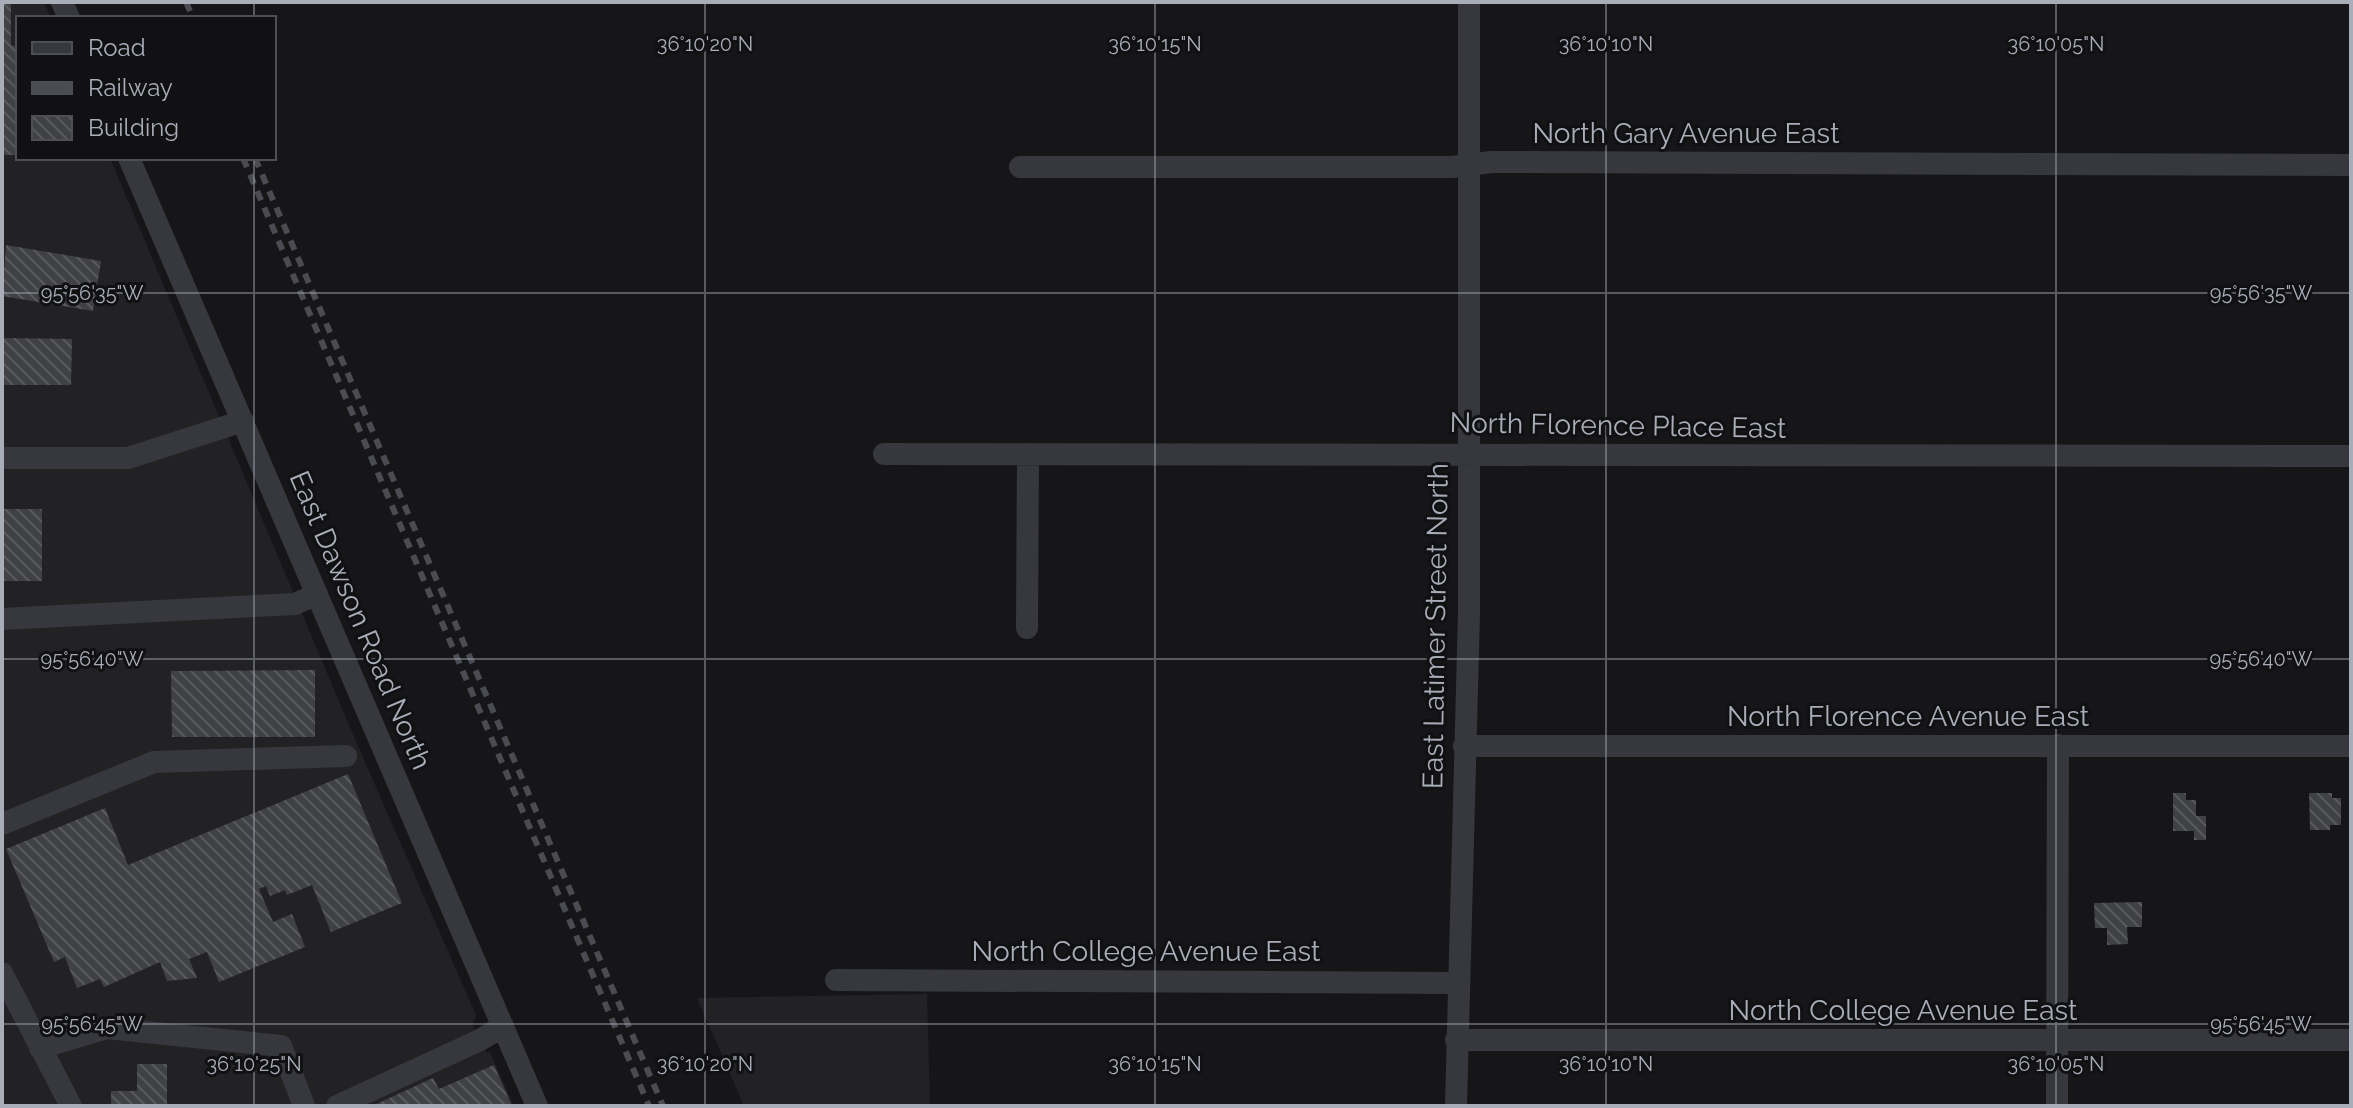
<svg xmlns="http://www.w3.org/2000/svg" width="2353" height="1108" font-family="Raleway,sans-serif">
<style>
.built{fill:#222225}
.building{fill:url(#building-back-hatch)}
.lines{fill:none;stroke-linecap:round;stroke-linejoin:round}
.minor{stroke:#37383d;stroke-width:22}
.rail{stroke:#4a4c52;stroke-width:6;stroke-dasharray:10 8;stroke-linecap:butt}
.ticks{fill:none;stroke:#a8adb8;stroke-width:2;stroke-opacity:0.45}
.labels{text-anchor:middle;stroke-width:6;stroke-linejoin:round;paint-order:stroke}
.street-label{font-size:28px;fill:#a8adb8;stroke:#111113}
.ticks-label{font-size:20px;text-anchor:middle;fill:#a8adb8;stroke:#111113;stroke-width:6;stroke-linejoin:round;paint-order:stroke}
</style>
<defs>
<pattern id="building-back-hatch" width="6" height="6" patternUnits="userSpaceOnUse" patternTransform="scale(2)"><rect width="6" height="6" fill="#404145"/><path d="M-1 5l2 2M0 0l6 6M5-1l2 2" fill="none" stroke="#595a5e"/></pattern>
</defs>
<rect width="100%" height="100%" fill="#161618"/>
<path class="built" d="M2 2H44L51 18H18V158H110L355 739 476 1015 473 1025 487 1053 490 1052 514 1106H2Z
M927 994 930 1106H744L697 998Z"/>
<path class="building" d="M2 2H11V45L18 47V155H2Z
M6 245 101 261 93 311 2 296Z
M2 338 72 339 71 385H2Z
M2 509H42V581H2Z
M315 670V737H172L171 671Z
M348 774 402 903 331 932 312 885 287 895 285 890 270 896 266 886 259 889 273 922 292 914 305 947 219 982 207 952 189 959 197 978 167 981 160 962 104 987 100 979 77 988 65 957 54 962 6 849 105 808 128 865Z
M2173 793H2186V800H2196V816H2206V840H2194V831H2173Z
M2309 793H2332V798H2341V825H2330V830H2310Z
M2142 902V927H2127L2128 944 2107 945V928H2095L2094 903Z
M137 1064H167V1106H111V1091H137Z
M494 1065 512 1106H372L433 1078 439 1089Z"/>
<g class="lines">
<path class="minor" d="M62 2 69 18
M129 158 537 1106
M1020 167H1452L1491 162 2351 165
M884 454 2351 456
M2 458H128L243 421
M2 619 295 604 317 594
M1027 628 1028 454
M1464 746H2351
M2 824 154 762 346 756
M2 973 71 1106
M836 980 1456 983
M1456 1040H2351
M40 1048 107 1028 281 1046 304 1106
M337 1106 480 1040 503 1026
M1456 1106 1469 613V2
M2057 1106 2058 745"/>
<path class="rail" d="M186 2 193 18
M243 158 649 1106
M255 158 663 1106"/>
</g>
<path class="ticks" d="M254 2V18M705 2V1106M1155 2V1106M1606 2V1106M2056 2V1106M254 158V1106M2 293H2351M2 659H2351M2 1024H2351"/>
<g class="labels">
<g class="street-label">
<text x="1686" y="143">North Gary Avenue East</text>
<text transform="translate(1618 425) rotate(1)" y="10">North Florence Place East</text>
<text transform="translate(361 620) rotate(67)" y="10">East Dawson Road North</text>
<text transform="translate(1435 626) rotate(-89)" y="10">East Latimer Street North</text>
<text x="1908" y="726">North Florence Avenue East</text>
<text x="1146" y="961">North College Avenue East</text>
<text x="1903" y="1020">North College Avenue East</text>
</g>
</g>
<g class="ticks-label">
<text x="705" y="51">36°10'20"N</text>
<text x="1155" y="51">36°10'15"N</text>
<text x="1606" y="51">36°10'10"N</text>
<text x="2056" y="51">36°10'05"N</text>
<text x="2261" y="300">95°56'35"W</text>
<text x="92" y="300">95°56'35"W</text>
<text x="2261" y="666">95°56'40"W</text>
<text x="92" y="666">95°56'40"W</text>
<text x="2261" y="1031">95°56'45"W</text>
<text x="92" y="1031">95°56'45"W</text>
<text x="254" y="1071">36°10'25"N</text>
<text x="705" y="1071">36°10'20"N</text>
<text x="1155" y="1071">36°10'15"N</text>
<text x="1606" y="1071">36°10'10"N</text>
<text x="2056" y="1071">36°10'05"N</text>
</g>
<rect width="2353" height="1108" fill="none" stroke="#a8adb8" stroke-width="8"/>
<rect x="16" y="16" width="260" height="144" fill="#111113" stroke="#4d4f55" stroke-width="2"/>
<rect x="32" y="42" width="40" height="12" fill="#37383d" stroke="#4d4f55" stroke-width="2"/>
<text x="88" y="56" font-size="24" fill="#a8adb8">Road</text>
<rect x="32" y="82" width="40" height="12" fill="#4a4c52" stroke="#4d4f55" stroke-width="2"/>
<text x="88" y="96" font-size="24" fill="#a8adb8">Railway</text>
<rect x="32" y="116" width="40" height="24" fill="url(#building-back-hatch)" stroke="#4d4f55" stroke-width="2"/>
<text x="88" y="136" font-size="24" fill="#a8adb8">Building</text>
</svg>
